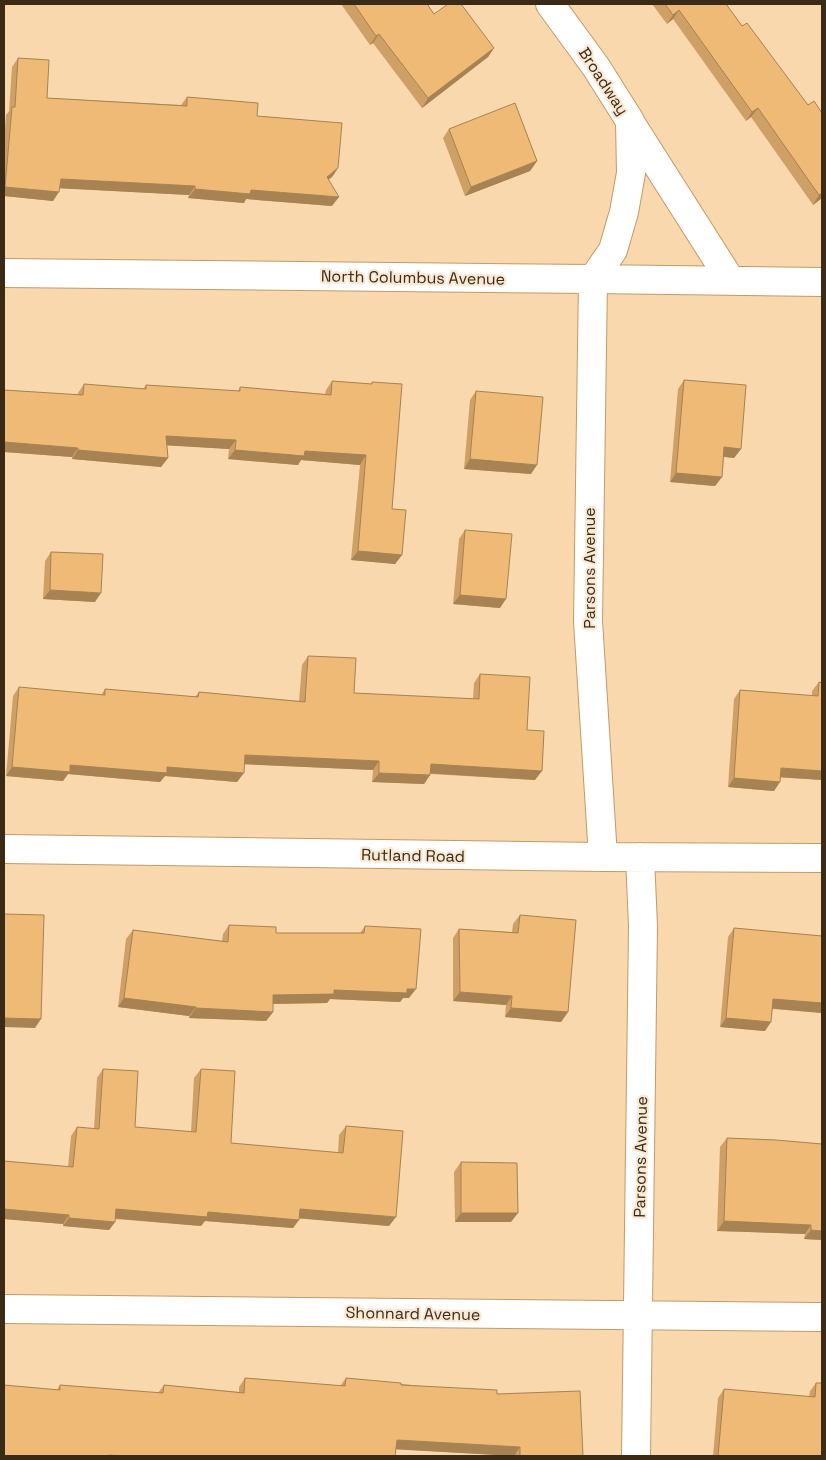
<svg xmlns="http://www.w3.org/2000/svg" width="826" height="1460" font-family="'Space Grotesk',sans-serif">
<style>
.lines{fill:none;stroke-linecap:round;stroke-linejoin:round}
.minor-casing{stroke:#c39a67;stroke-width:30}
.tertiary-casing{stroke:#c39a67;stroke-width:30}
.minor{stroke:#fff;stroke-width:28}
.tertiary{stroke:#fff;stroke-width:28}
.wall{fill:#cea065}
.shaded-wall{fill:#a78252}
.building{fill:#efba75;stroke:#a78252}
.labels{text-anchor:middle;stroke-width:4.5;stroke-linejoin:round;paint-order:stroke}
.street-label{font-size:16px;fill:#3b2a15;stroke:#f9e8d3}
</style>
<rect width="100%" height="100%" fill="#fad8ae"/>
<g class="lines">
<defs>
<path id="minor" d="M4 273 593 279 588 621 603 857
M4 849 603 857 822 858
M4 1309 822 1317
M636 1456 643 926 640 857"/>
<path id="tertiary" d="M550 4 596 67 630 121 631 173 624 212 613 250 593 279
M630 122 731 281
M593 279 822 282"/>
</defs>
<use href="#minor" class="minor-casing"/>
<use href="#tertiary" class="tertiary-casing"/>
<use href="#minor" class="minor"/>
<use href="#tertiary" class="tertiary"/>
</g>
<path class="wall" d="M341 4H427L434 14 494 48 488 57 422 108 373 43 370 45Z
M652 4H726L742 26 808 105 822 113V198L813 205 751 117 746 121 673 19 667 24Z
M18 58 47 98 181 105 187 97 257 116 338 168 332 177 329 179 332 206 246 199 244 203 188 198 189 195 60 188 53 201 4 196V141L6 115 9 111 12 67Z
M449 129 537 161 530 171 465 196 443 138Z
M684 380 741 449 734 458 724 457 722 477 715 486 670 482 678 389Z
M332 381 371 384 372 382 392 509 402 555 395 564 351 560 360 465 301 460 298 465 228 459 229 449 167 445 168 458 161 467 72 459V457L4 452V390L77 395 78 393 84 384 143 389 146 385 238 391 240 387 325 394 326 390Z
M476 391 531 474 464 469 470 400Z
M465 530 500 608 453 604 459 539Z
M51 552 95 602 43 599 45 561Z
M308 656 354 693 473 699 474 683 480 674 527 730 535 780 430 774V775L424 784 372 782 373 770 244 764 237 782 165 776 160 782 68 774 63 781 6 776 13 696 19 687 101 695 105 689 195 697 199 692 299 701 302 665Z
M819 682 822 683V780L781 777 774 791 728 787 734 699 740 690 812 696V691Z
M520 915 568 1012 561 1022 505 1017 506 1005 453 1001V938L459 929 512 932 513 924Z
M229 925 276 933H360L365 926 409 998H403L400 1002 330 999 327 1003 273 1004V1012L266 1021 189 1018V1016L118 1007 126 939 133 930 222 941 223 934Z
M734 928 822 936V1013L773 1009 765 1031 720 1027 728 937Z
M103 1069 135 1127 191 1132 194 1078 201 1069 231 1143 338 1153 339 1135 346 1126 389 1226 299 1218 293 1228 205 1221 201 1226 115 1219V1222L109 1230 63 1226V1224L4 1219V1161L68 1167 71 1136 77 1127 94 1129 97 1078Z
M727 1138 776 1140 822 1240 804 1239 805 1234 717 1231 720 1147Z
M461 1162 511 1222H455L454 1172Z
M245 1378 340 1386 346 1378 497 1394 583 1456H514L396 1449 57 1390 60 1385 158 1393 164 1385 239 1392V1387Z
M816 1383 822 1456H713L718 1398 724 1389 809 1397 810 1391Z"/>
<path class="shaded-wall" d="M679 10 673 19 667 24 673 15Z
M379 34 373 43 370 45 376 36Z
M494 48 488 57 422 108 428 98Z
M758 108 751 117 746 121 752 112Z
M537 161 530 171 465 196 471 187Z
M338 168 332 177 321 185 327 177Z
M61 179 195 186 189 195 54 188Z
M5 187 59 192 53 201 4 196V189Z
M195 189 251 190 339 197 332 206 246 199 244 203 188 198Z
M822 193V198L813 205 819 195Z
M166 436 236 440 229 449 160 445Z
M4 442 78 448 72 457 4 452Z
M724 447 741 449 734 458 718 456Z
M78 450 168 458 161 467 72 459Z
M235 450 305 451 366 455 360 465 301 460 298 465 228 459Z
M470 459 537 465 531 474 464 469Z
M676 473 722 477 715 486 670 482Z
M358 551 402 555 395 564 351 560Z
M50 590 101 593 95 602 43 599Z
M460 595 506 599 500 608 453 604Z
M245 755 379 761 373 770 239 764Z
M431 764 542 771 535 780 425 773Z
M70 765 167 767 244 773 237 782 165 776 160 782 68 774 63 781 6 776 12 767Z
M781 768 822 771V780L775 777Z
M379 773 430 775 424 784 372 782Z
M734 778 780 782 774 791 728 787Z
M407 989H416L409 998H403L400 1002 330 999 327 1003 267 1004 273 995 334 990Z
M460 992 512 996 506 1005 453 1001Z
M124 998 196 1007 189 1016 118 1007Z
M773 999 822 1003V1013L767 1008Z
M196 1008 273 1012 266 1021 189 1018Z
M511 1008 568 1012 561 1022 505 1017Z
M4 1018 41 1019 35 1028 4 1027Z
M726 1018 771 1022 765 1031 720 1027Z
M4 1209 69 1215 63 1224 4 1219Z
M116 1209 208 1212 299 1220 293 1228 205 1221 201 1226 110 1218Z
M300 1209 396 1217 389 1226 294 1218Z
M461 1213H518L511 1222H455Z
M69 1218 115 1222 109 1230 63 1226Z
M724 1221 811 1225 805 1234 717 1231Z
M811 1230 822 1231V1240L804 1239Z
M397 1440 520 1447 514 1456 390 1449Z"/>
<path class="building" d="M354 4H427L434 14 448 4H461L494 48 428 98 379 34 376 36Z
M665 4H726L742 26 747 23 808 105 814 101 822 113V193L819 195 758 108 752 112 679 10 673 15Z
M18 58 49 60 47 98 187 106V97L258 103 257 116 342 123 338 168 327 177 339 197 251 190 250 194 195 189V186L61 179 59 192 5 187 12 107H15Z
M515 103 537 161 471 187 449 129Z
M684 380 746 385 741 449 724 447 722 477 676 473Z
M332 381 372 384V382L402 384 392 509 406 510 402 555 358 551 366 455 305 451 304 456 235 450 236 440 166 436 168 458 78 450V448L4 442V390L83 395 84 384 146 389V385L240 391V387L331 395Z
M476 391 543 397 537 465 470 459Z
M465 530 512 534 506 599 460 595Z
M51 552 103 554 101 593 50 590Z
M308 656 356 658 354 693 479 699 480 674 530 677 527 730 544 731 542 771 431 764 430 775 379 773V761L245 755 244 773 167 767V773L70 765V772L12 767 19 687 105 695V689L198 697 199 692 305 702Z
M819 682 822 683V771L781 768 780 782 734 778 740 690 818 696Z
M4 914 44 915 41 1019 4 1018Z
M520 915 576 920 568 1012 511 1008 512 996 460 992 459 929 518 933Z
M229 925 276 927V933H364L365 926 421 929 416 989H407V993L334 990V994L273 995V1012L196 1008V1007L124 998 133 930 228 942Z
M734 928 822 936V1003L773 999 771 1022 726 1018Z
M103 1069 138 1071 135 1127 196 1132 201 1069 235 1071 231 1143 343 1153 346 1126 403 1131 396 1217 300 1209 299 1220 208 1212 207 1217 116 1209 115 1222 69 1218V1215L4 1209V1161L73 1167 77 1127 99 1129Z
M727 1138 776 1140 822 1144V1231L811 1230V1225L724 1221Z
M461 1162 517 1163 518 1213H461Z
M245 1378 345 1386 346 1378 401 1383V1385L497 1390V1394L580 1391 583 1456H520V1447L397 1440 395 1456H120L109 1455V1456H4V1385L60 1390V1385L163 1393 164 1385 244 1393Z
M816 1383H822V1456H718L724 1389 815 1397Z"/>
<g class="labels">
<g class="street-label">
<text transform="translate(604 81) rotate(57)" y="6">Broadway</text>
<text transform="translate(413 277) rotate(1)" y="6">North Columbus Avenue</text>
<text transform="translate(589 568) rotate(-90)" y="6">Parsons Avenue</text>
<text transform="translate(413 855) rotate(1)" y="6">Rutland Road</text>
<text transform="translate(640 1157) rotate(-89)" y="6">Parsons Avenue</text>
<text transform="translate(413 1313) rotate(1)" y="6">Shonnard Avenue</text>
</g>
</g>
<rect width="826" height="1460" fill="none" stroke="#3b2a15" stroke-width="10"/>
</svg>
